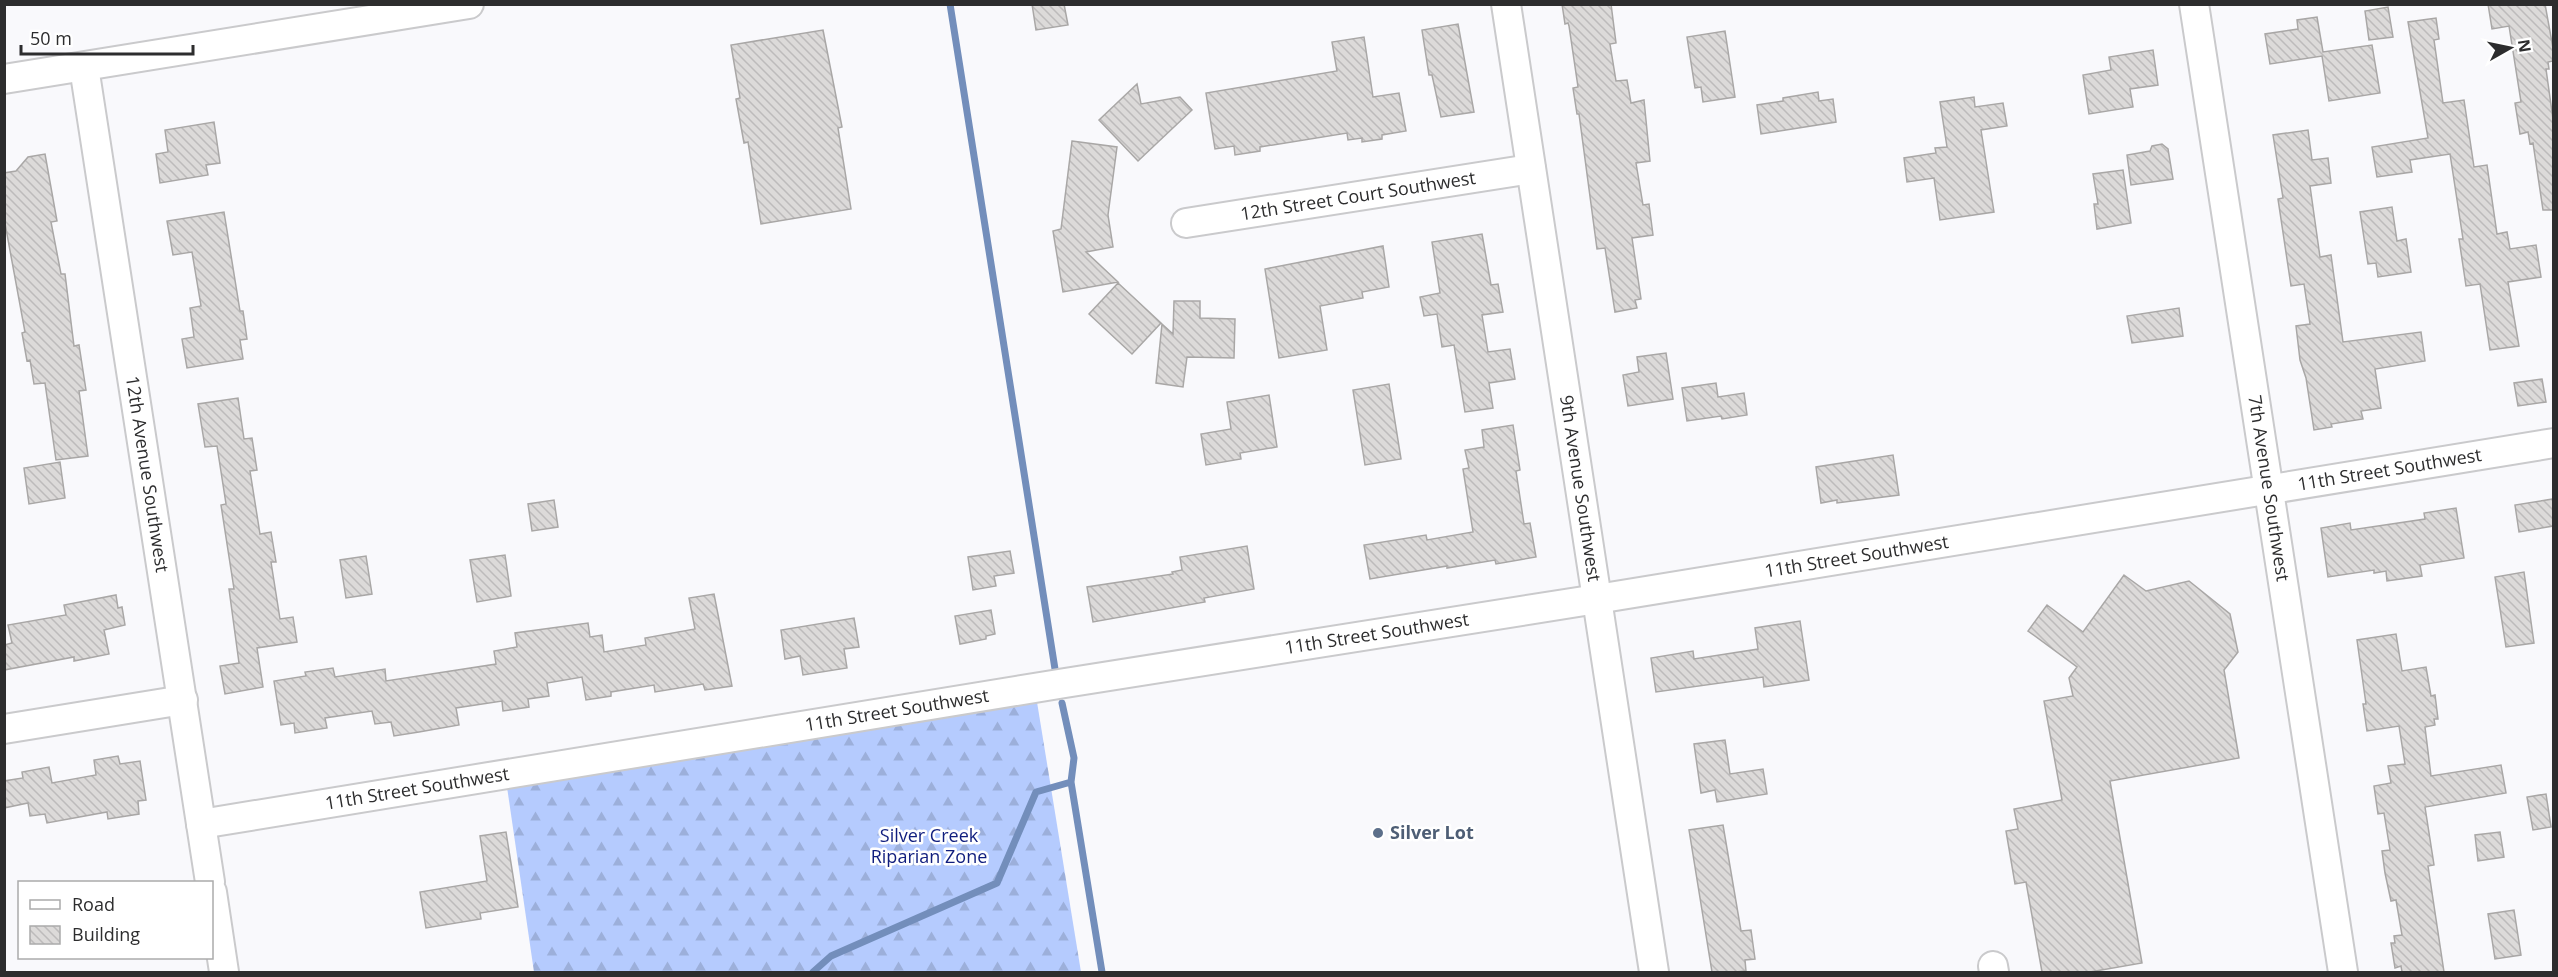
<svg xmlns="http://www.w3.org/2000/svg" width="2558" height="977" font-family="'Open Sans',sans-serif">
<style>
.forest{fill:url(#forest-firs)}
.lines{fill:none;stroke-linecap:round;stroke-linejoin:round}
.stream{stroke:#738ebb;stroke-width:7}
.building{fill:url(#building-back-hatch);stroke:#a9a7a6;stroke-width:1.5}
.minor-casing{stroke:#cacacc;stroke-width:32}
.minor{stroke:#fff;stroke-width:28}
.service-dot{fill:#5c6f8a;stroke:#fff;stroke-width:2}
.labels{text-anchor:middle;stroke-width:5;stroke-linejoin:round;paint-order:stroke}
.street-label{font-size:18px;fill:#2d2d2e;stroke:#fff}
.service-label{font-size:18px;font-weight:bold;fill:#4e5e75;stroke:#fff;text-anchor:start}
.park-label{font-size:18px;fill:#101e7e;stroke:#fff}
</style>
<defs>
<pattern id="forest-firs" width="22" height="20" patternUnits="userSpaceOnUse" patternTransform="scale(1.5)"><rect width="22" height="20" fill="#b5cbfe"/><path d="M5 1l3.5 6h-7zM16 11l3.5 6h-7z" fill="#9cafda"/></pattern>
<pattern id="building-back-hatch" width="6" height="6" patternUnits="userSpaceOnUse" patternTransform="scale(1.5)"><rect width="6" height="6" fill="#dcdad9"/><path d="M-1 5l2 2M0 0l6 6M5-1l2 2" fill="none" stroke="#bdbbbb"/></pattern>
</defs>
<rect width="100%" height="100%" fill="#f9f9fc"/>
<path class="forest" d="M1037 702 1081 972H534L507 787Z"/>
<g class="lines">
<path class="stream" d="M950 4 1055 669
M1071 782 1102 972
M813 972 831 956 997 883 1036 792 1071 782 1074 758 1062 703"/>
</g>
<path class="building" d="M1032 4H1064L1068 25 1036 30Z
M1562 4H1611L1616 43 1610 44 1616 81 1627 80 1631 103 1644 100 1650 161 1636 163 1643 205 1649 204 1653 235 1632 238 1641 299 1635 300 1637 308 1615 312 1605 248 1597 249 1579 114H1577L1573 88 1578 87 1569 26 1568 23 1565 24Z
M2488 4H2545L2553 48V61L2548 62 2549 69H2546L2553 119V210H2543L2533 143 2530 144 2528 132 2520 134 2515 103 2521 102 2509 26 2492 29Z
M2388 7 2393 37 2369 40 2365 11Z
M2317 17 2323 52 2372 45 2380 93 2329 101 2322 56 2270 64 2265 34 2298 29 2297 20Z
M2436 18 2439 39 2434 40 2443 103 2464 100 2474 167 2487 165 2497 234 2507 232 2510 249 2536 245 2541 277 2508 282 2519 346 2490 350 2480 284 2466 286 2459 239H2463L2450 154 2410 160 2412 172 2377 177 2372 147 2428 138 2408 22Z
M1458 24 1474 112 1441 117 1432 75H1429L1422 30Z
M823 30 842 127 838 128 851 209 761 224 748 142 744 143 736 99 740 98 731 45Z
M1725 31 1735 97 1703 102 1701 87 1695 88 1687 37Z
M1364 37 1373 97 1399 93 1406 131 1382 135V139L1362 142V138L1348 140 1347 133 1260 147V151L1235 155 1234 146 1215 149 1206 93 1337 71 1332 42Z
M2153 50 2158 85 2130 89 2133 107 2089 114 2083 75 2111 70 2109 57Z
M1137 84 1141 104 1180 97 1192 110 1138 161 1099 120Z
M1818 92 1819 101 1833 99 1836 122 1761 134 1757 105 1783 101V98Z
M1974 97 1975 107 2003 103 2007 126 1981 130 1994 212 1940 220 1934 178 1907 182 1904 158 1936 153 1935 148 1947 147 1940 102Z
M214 122 220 163 206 165 208 175 160 183 156 154 168 152 165 130Z
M2308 130 2312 160 2328 158 2331 183 2310 186 2320 257 2331 255 2343 342 2421 332 2425 361 2375 369 2381 408 2361 411 2363 419 2331 424 2332 427 2314 430 2306 378 2300 360 2296 326 2310 324 2304 284 2291 286 2278 199 2283 198 2273 135Z
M1072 141 1117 147 1108 215 1113 247 1086 252 1118 282 1063 292 1053 231 1061 229Z
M2162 144 2168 149 2173 179 2131 185 2127 155 2150 151 2152 146Z
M45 154 57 221 51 222 61 274H65L74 346 79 345 86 390 79 391 88 456 56 460 45 383 34 384 30 360 27 361 22 333 25 332 4 218V173L16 171 28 157Z
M2123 170 2131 223 2097 229 2094 204H2098L2093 174Z
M2392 207 2397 241 2406 239 2411 272 2378 277 2376 263 2368 264 2360 212Z
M224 212 240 311H243L247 339 240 340 243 359 187 368 182 339 194 337 190 308 201 306 192 252 173 255 167 221Z
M1482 234 1491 285 1498 284 1503 312 1482 315 1488 352 1510 349 1515 379 1489 383 1493 408 1465 412 1454 345 1442 347 1437 314 1424 316 1420 297 1440 293 1432 242Z
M1383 246 1389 287 1362 292 1363 298 1320 306 1327 350 1279 358 1265 269Z
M1118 283 1161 323 1132 354 1089 314Z
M1174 301H1200V318L1235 319 1234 358 1187 357 1183 387 1156 383 1162 324 1173 334Z
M2179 308 2183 336 2132 343 2127 316Z
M1666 353 1673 399 1628 406 1623 375 1639 372 1637 357Z
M2542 379 2546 402 2518 406 2514 383Z
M1716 383 1718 397 1744 393 1747 415 1722 419 1721 416 1687 421 1682 388Z
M1389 384 1401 459 1365 465 1353 390Z
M1269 395 1277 447 1240 453 1241 459 1206 465 1201 434 1231 429 1227 402Z
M238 398 244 439 252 438 257 470 250 471 260 534 271 532 276 562H271L280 619 293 617 297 642 257 648 263 687 225 694 220 666 239 663 229 589H234L221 505 226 504 217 446 205 447 198 404Z
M1513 425 1520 470 1516 471 1524 524 1530 523 1536 557 1496 564 1495 560 1447 568V566L1370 579 1364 545 1426 535 1427 540 1473 532 1463 469 1469 468 1465 450 1484 447 1482 430Z
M1893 455 1899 495 1837 503V500L1821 503 1816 467Z
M60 462 65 498 29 504 24 468Z
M2553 499V526L2519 532 2515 505Z
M554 500 558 527 532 531 528 504Z
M2456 508 2464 558 2420 565 2422 576 2387 581 2386 571 2374 573V570L2328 577 2321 528 2350 523 2351 530 2425 519 2424 513Z
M1247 546 1254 589 1204 598 1205 602 1093 622 1087 587 1173 574 1172 572 1182 570 1180 557Z
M1010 551 1014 573 994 576 996 586 973 590 968 557Z
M505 555 511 596 477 602 470 560Z
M366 556 372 594 346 598 340 560Z
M2524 572 2534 643 2506 647 2495 577Z
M2124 575 2146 591 2189 581 2230 614 2238 652 2224 670 2239 758 2110 781 2142 963 2090 972H2042L2026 882 2015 884 2006 831 2018 829 2014 809 2062 800 2044 701 2073 696 2069 678 2077 667 2028 631 2047 605 2083 632Z
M714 594 732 686 705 690 703 684 655 692 654 685 611 692V696L586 700 582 677 547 683 549 696 528 699 529 707 503 711 502 701 456 708 459 725 419 732 394 736 391 722 375 724 372 711 325 718 327 728 295 733 294 723 281 725 274 681 306 676 305 672 333 668 335 677 385 669 386 681 496 664 494 651 517 647 515 633 588 623 590 637 602 635 604 652 646 645 645 638 695 629 689 598Z
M116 595 118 608 122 607 125 625 104 630 109 654 74 661V657L4 670V645L12 643 8 625 66 615 64 605Z
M991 610 995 634 986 636V639L960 644 955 616Z
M854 618 859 647 844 649 847 668 803 675 800 656 785 659 781 630Z
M1800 621 1809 680 1764 687 1763 677 1656 692 1651 658 1693 651 1694 659 1758 649 1755 628Z
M2396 634 2402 671 2426 667 2431 696 2435 695 2438 719H2434L2435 725 2425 727 2431 776 2501 765 2506 793 2425 807 2434 865 2428 866 2444 972H2402L2401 966 2395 968 2391 943H2395L2394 936 2402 935 2396 900 2391 901 2385 873 2382 851 2390 850 2384 813 2378 814 2374 786 2391 783 2388 766 2405 764 2399 726 2367 731 2363 704H2366L2357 640Z
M1725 740 1730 774 1763 769 1767 794 1717 802 1715 790 1701 793 1694 744Z
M118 756 120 764 140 761 146 800 138 801 139 814 108 819 107 812 47 823 45 814 30 816 28 803 4 808V781L23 778 22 772 49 767 52 783 96 775 94 760Z
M2546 794 2551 827 2533 830 2527 797Z
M1723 825 1741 931 1751 930 1755 959 1745 960 1746 971 1735 972H1712L1689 830Z
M506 832 518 907 480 913 481 919 426 928 420 892 487 881 480 836Z
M2500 832 2504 857 2478 861 2475 835Z
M2514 910 2521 955 2495 959 2488 914Z"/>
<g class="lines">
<defs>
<g id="minor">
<path id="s1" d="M1506 4 1654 972"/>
<path id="s2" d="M2194 4 2343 972"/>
<path id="s3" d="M84 67 210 882"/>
<path d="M4 79 469 4"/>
<path id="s4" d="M1186 223 1531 169"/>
<path d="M4 729 183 700"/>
<path id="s5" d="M201 824 1065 683 1597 599 2554 443"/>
<path d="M212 892 224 972"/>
<path d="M1993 966 1994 972"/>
</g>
</defs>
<use href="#minor" class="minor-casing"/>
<use href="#minor" class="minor"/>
</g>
<circle class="service-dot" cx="1378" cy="833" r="6"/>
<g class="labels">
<g class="street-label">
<text dy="6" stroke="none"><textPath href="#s4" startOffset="174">12th Street Court Southwest</textPath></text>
<text dy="6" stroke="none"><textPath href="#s5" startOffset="2217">11th Street Southwest</textPath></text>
<text dy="6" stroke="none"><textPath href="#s3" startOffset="412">12th Avenue Southwest</textPath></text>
<text dy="6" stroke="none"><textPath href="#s2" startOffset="490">7th Avenue Southwest</textPath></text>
<text dy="6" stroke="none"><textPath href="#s1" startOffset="490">9th Avenue Southwest</textPath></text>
<text dy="6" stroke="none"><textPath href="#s5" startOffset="1677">11th Street Southwest</textPath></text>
<text dy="6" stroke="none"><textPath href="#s5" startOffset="1191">11th Street Southwest</textPath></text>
<text dy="6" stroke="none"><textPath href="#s5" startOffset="705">11th Street Southwest</textPath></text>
<text dy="6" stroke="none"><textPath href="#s5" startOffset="219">11th Street Southwest</textPath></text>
</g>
<g class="service-label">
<text x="1390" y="839">Silver Lot</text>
</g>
<g class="park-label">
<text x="929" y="842">Silver Creek<tspan x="929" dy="21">Riparian Zone</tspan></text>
</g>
</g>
<rect width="2558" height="977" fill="none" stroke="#2d2d2e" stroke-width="12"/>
<rect x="18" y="881" width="195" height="78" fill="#ffffff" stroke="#ababab" stroke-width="1.5"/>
<rect x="30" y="900" width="30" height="9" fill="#ffffff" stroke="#ababab" stroke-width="1.5"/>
<text x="72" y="911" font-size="18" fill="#2d2d2e">Road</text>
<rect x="30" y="926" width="30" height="18" fill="url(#building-back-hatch)" stroke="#ababab" stroke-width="1.5"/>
<text x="72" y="941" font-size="18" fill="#2d2d2e">Building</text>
<g transform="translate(2510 48) rotate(81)" stroke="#ffffff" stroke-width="4.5" paint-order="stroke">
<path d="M0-4.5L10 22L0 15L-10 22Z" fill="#2d2d2e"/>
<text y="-9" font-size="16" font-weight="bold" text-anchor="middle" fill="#2d2d2e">N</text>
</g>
<path d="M21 45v9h172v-9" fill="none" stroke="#2d2d2e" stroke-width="3"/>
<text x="30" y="45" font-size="18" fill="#2d2d2e" stroke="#ffffff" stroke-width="4.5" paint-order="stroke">50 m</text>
</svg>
